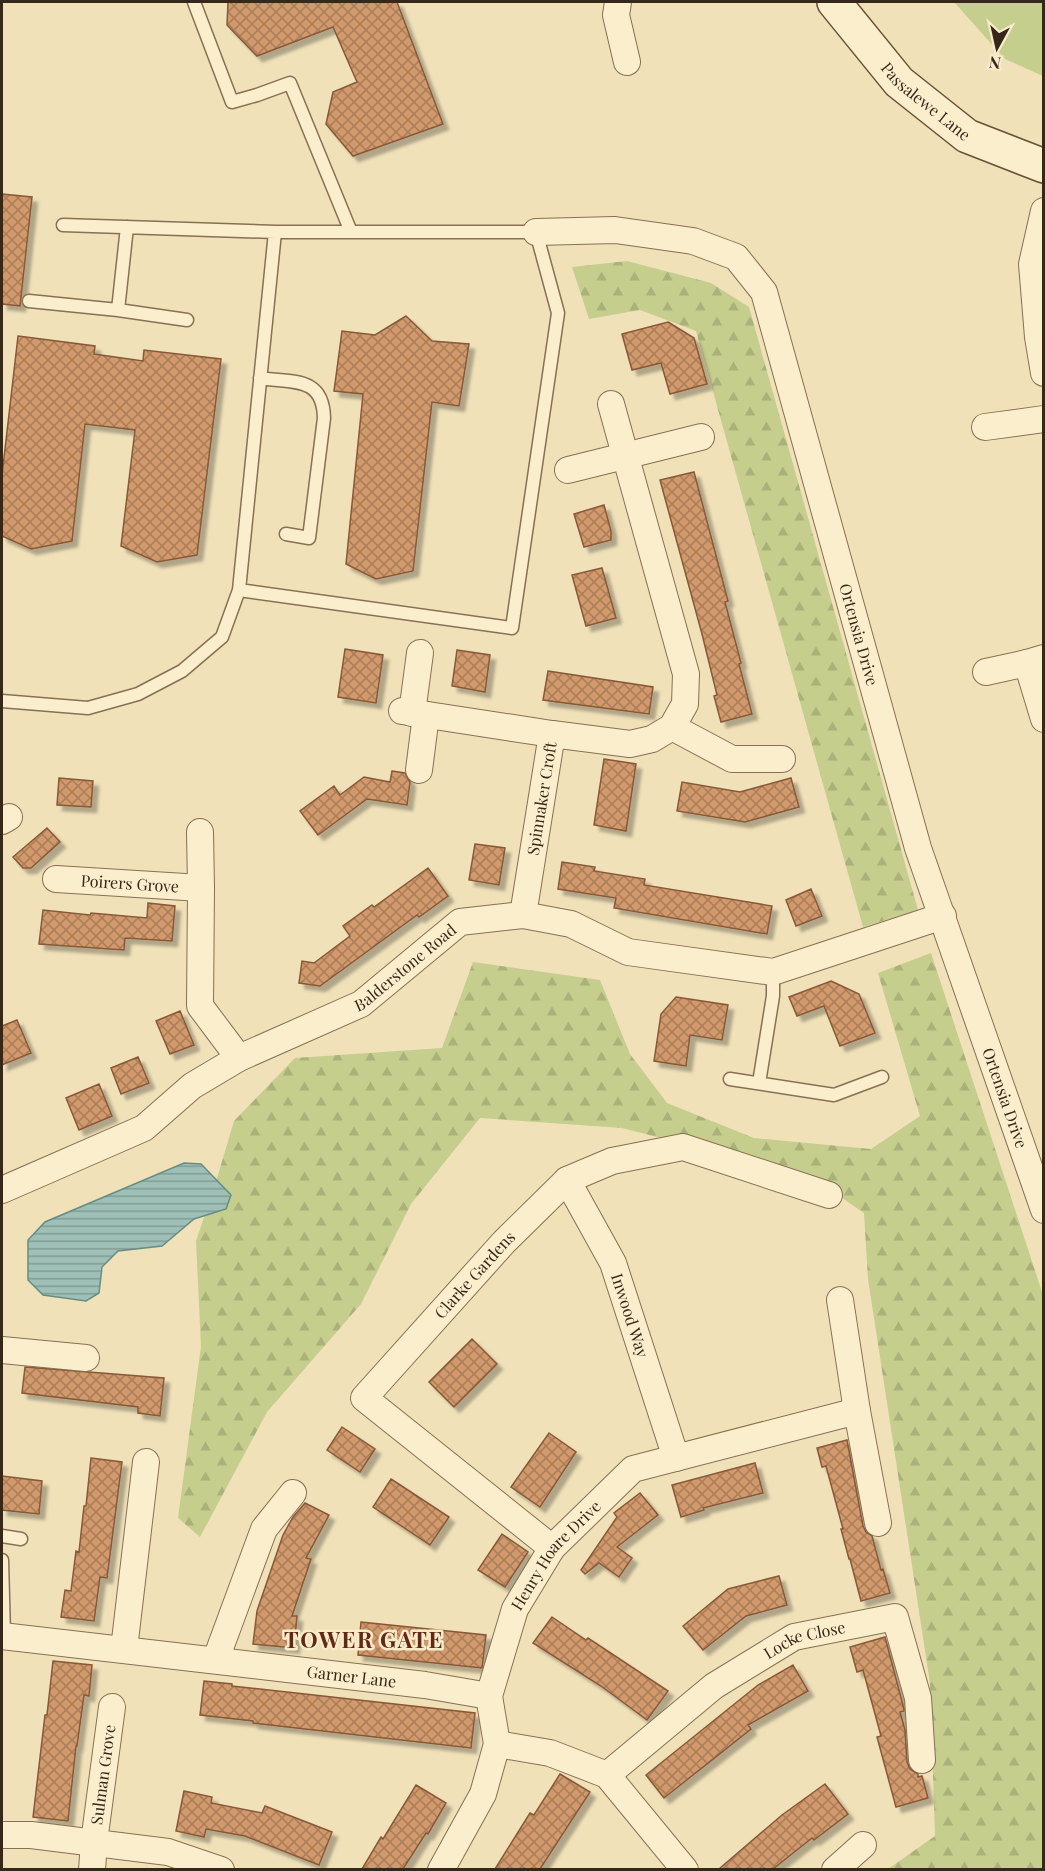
<svg xmlns="http://www.w3.org/2000/svg" width="1045" height="1871" font-family="'Playfair Display',serif">
<style>
.forest{fill:url(#forest-firs)}
.green{fill:#c5ce8d}
.water{fill:url(#water-rules);stroke:#668d84;stroke-width:1.5}
.building{fill:url(#building-cross-hatch);stroke:#885937;stroke-width:1.5;filter:url(#shadow)}
.lines{fill:none;stroke-linecap:round;stroke-linejoin:round}
.lane-casing{stroke:#877053;stroke-width:15}
.street-casing{stroke:#877053;stroke-width:28}
.secondary-casing{stroke:#685136;stroke-width:36}
.lane{stroke:#fbeecc;stroke-width:12}
.street{stroke:#fbeecc;stroke-width:26}
.secondary{stroke:#fbeecc;stroke-width:33}
.labels{text-anchor:middle;stroke-width:5;stroke-linejoin:round;paint-order:stroke}
.street-label{font-size:16px;fill:#352719;stroke:#f7ebc9}
.district-label{font-size:22px;font-weight:bold;letter-spacing:1.5px;fill:#642816;stroke:#f7ebc9}
</style>
<defs>
<pattern id="forest-firs" width="22" height="20" patternUnits="userSpaceOnUse" patternTransform="scale(1.5)"><rect width="22" height="20" fill="#c5ce8d"/><path d="M5 1l3.5 6h-7zM16 11l3.5 6h-7z" fill="#aab179"/></pattern>
<pattern id="water-rules" width="6" height="5" patternUnits="userSpaceOnUse" patternTransform="scale(1.5)"><rect width="6" height="5" fill="#9ec0b7"/><path d="M0 2.5h6" fill="none" stroke="#829c94"/></pattern>
<pattern id="building-cross-hatch" width="8" height="8" patternUnits="userSpaceOnUse" patternTransform="scale(1.5)"><rect width="8" height="8" fill="#d1996c"/><path d="M0 0l8 8M0 8l8-8" fill="none" stroke="#aa7d58"/></pattern>
<filter id="shadow"><feDropShadow dx="5.5" dy="5.5" stdDeviation="1.5" flood-color="#0004"/></filter>
</defs>
<rect width="100%" height="100%" fill="#f0e1b9"/>
<path class="forest" d="M627 261 711 283 749 307 918 910 863 927 696 331 640 310 589 319 572 267Z
M931 953 1043 1295V1869H888L935 1836 930 1683 868 1279 864 1213 812 1177 622 1128 480 1118 411 1204 361 1304 267 1412 200 1537 178 1518 201 1346 196 1241 215 1185 234 1121 295 1058 442 1048 473 962 600 980 630 1054 667 1103 754 1138 871 1149 920 1116 878 973Z"/>
<path class="green" d="M954 2H1043V76L1005 59Z"/>
<path class="water" d="M184 1163 201 1164 231 1195 226 1209 194 1219 162 1246 118 1251 102 1267 99 1293 86 1301 43 1295 28 1280V1240L45 1222Z"/>
<path class="building" d="M228 2H397L443 124 353 156 326 124 333 92 357 82 333 27 257 56 227 25Z
M2 194 32 197 20 306 2 304Z
M406 316 432 341 469 344 459 406 432 402 413 571 376 579 346 564 363 394 334 391 342 331 375 335Z
M668 322 694 338 707 384 670 394 661 363 632 370 622 334Z
M18 336 95 346 94 354 143 361 144 350 221 359 197 555 157 562 121 546 135 430 85 424 72 541 31 549 2 536V475Z
M694 472 728 601 725 602 741 663 739 664 752 714 721 722 714 696 717 695 702 634 660 480Z
M604 505 611 531V540L584 547 574 514Z
M602 568 616 618 586 626 572 575Z
M345 649 383 655 376 703 338 697Z
M457 650 490 655 485 692 452 686Z
M548 671 653 687 649 714 543 700Z
M604 759 636 764 626 831 594 825Z
M392 771 405 773 410 782 407 805 367 799 318 835 300 811 334 786 340 795 364 777 390 782Z
M59 778 93 781 91 807 57 805Z
M791 778 799 807 745 822 677 811 682 782 740 792Z
M47 828 60 842 31 868H23L13 857Z
M475 844 505 848 499 885 469 880Z
M562 862 595 867 594 871 645 879 644 885 772 906 767 934 614 908 616 898 558 889Z
M428 868 448 896 419 917 417 915 320 986 299 983 302 961 314 963 350 936 343 926 372 905 374 907Z
M811 889 822 916 796 926 786 900Z
M148 903 175 906 172 941 125 938 124 950 39 944 43 910 90 915 91 913 147 918Z
M831 981 859 994 875 1033 840 1046 824 1006 797 1016 789 997Z
M676 997 728 1005 722 1040 690 1035 686 1066 654 1061 661 1014Z
M180 1011 194 1045 170 1054 156 1021Z
M17 1020 31 1053 2 1065V1026Z
M138 1057 149 1083 121 1094 111 1068Z
M99 1084 112 1116 79 1130 66 1098Z
M472 1339 497 1364 454 1407 429 1382Z
M25 1367 164 1378 160 1416 138 1413V1407L22 1393Z
M342 1427 375 1449 360 1472 327 1450Z
M549 1433 576 1452 540 1507 511 1487Z
M847 1440 863 1526 866 1532 872 1536 881 1570 883 1569 890 1593 861 1601 850 1559H849L841 1529H843L826 1466 822 1467 817 1448Z
M91 1458 122 1462 107 1578 100 1577 94 1621 61 1617 65 1590 71 1591 76 1551 79 1552 84 1506H86Z
M755 1463 763 1493 703 1508 704 1510 681 1517 672 1485Z
M2 1476 42 1481 39 1514 2 1510Z
M391 1479 449 1517 430 1545 373 1507Z
M640 1493 658 1515 617 1547 632 1558 619 1577 599 1563 585 1574 581 1570 617 1517 614 1513Z
M305 1503 329 1515 306 1558 311 1559 292 1616H297L294 1648 253 1644 257 1611 283 1535 293 1517Z
M502 1534 528 1552 505 1587 478 1570Z
M779 1576 787 1605 746 1616 703 1650 683 1626 728 1589Z
M552 1617 586 1640 588 1638 668 1691 647 1720 601 1686 533 1643Z
M361 1622 486 1635 482 1668 358 1655Z
M885 1637 904 1709V1711L900 1712 905 1730 907 1762 910 1769 918 1774V1777L922 1776 928 1798 896 1807 877 1737 881 1736 863 1670 857 1672 850 1647Z
M53 1661 92 1665 89 1696 84 1695 77 1746H76L68 1821 33 1817 45 1715H47Z
M793 1665 808 1691 748 1725 751 1729 664 1798 646 1775 758 1685Z
M204 1681 232 1684V1686L475 1713 471 1748 253 1723V1721L200 1715Z
M560 1774 590 1792 540 1869H495L530 1813 534 1815Z
M825 1784 848 1814 814 1840 812 1838 773 1869H719L782 1815Z
M416 1785 446 1803 428 1834 426 1833 403 1869H362L381 1837 383 1839Z
M184 1791 212 1797 211 1803 262 1813 265 1806 332 1832 319 1865 245 1836 206 1829 204 1837 176 1831Z"/>
<g class="lines">
<defs>
<path id="lane" d="M194 2 232 102 257 95 290 83 351 232
M63 225 275 232H536L558 313 512 628 239 590
M127 227 118 310 187 320
M29 301 118 310
M260 378C293 383 323 376 324 418L309 538 286 534
M2 701 88 708 138 694 182 671 222 637 239 590 275 232
M730 1079 834 1095 882 1077
M759 1083 773 996V972
M2 1536 21 1539
M2 1560 4 1636"/>
<g id="street">
<path d="M618 2 616 15 627 62"/>
<path d="M1044 211 1032 264 1038 337 1044 373"/>
<path id="s1" d="M536 232 615 230 693 241 736 257 764 292 918 848 1044 1210"/>
<path d="M985 427 1044 419"/>
<path d="M568 470 701 437"/>
<path d="M1044 658 1027 663 1044 719"/>
<path d="M986 672 1027 663"/>
<path d="M402 711 552 734"/>
<path d="M412 713 420 653"/>
<path d="M672 727 732 759H782"/>
<path d="M419 770 426 715"/>
<path d="M2 821 9 817"/>
<path d="M200 832 201 888 200 1006 239 1058"/>
<path id="s2" d="M56 879 201 888"/>
<path id="s3" d="M523 915 552 734 630 744 652 739 672 727 685 704 686 674 611 404"/>
<path id="s4" d="M567 1180 613 1263 676 1458"/>
<path id="s5" d="M2 1190 144 1128 192 1086 239 1058 361 1004 460 922 523 915 571 924 628 952 773 972 943 916"/>
<path d="M840 1300 857 1411"/>
<path d="M2 1350 86 1358"/>
<path id="s6" d="M552 1548 364 1398 504 1242 567 1180 612 1161 683 1147 829 1195"/>
<path id="s7" d="M2 1636 425 1685 489 1696"/>
<path d="M124 1649 146 1462"/>
<path d="M216 1659 264 1529 293 1493"/>
<path d="M497 1744 550 1753 607 1775 685 1870"/>
<path id="s8" d="M607 1775 714 1686 794 1637 895 1617 918 1698 922 1760"/>
<path d="M2 1835H31L168 1852 221 1870"/>
<path id="s9" d="M92 1870 94 1842 112 1707"/>
<path id="s10" d="M441 1870 483 1794 497 1744 489 1696 515 1609 552 1548 633 1469 857 1411 878 1523"/>
<path d="M835 1870 863 1845"/>
</g>
<g id="secondary">
<path id="s11" d="M834 2 899 82 967 136 1044 166"/>
</g>
</defs>
<use href="#lane" class="lane-casing"/>
<use href="#street" class="street-casing"/>
<use href="#secondary" class="secondary-casing"/>
<use href="#lane" class="lane"/>
<use href="#street" class="street"/>
<use href="#secondary" class="secondary"/>
</g>
<g class="labels">
<g class="street-label">
<text dy="6" stroke="none"><textPath href="#s11" startOffset="136">Passalewe Lane</textPath></text>
<text dy="6" stroke="none"><textPath href="#s1" startOffset="604">Ortensia Drive</textPath></text>
<text dy="6" stroke="none"><textPath href="#s3" startOffset="118">Spinnaker Croft</textPath></text>
<text dy="6" stroke="none"><textPath href="#s2" startOffset="74">Poirers Grove</textPath></text>
<text dy="6" stroke="none"><textPath href="#s5" startOffset="464">Balderstone Road</textPath></text>
<text dy="6" stroke="none"><textPath href="#s1" startOffset="1090">Ortensia Drive</textPath></text>
<text dy="6" stroke="none"><textPath href="#s6" startOffset="406">Clarke Gardens</textPath></text>
<text dy="6" stroke="none"><textPath href="#s4" startOffset="150">Inwood Way</textPath></text>
<text dy="6" stroke="none"><textPath href="#s10" startOffset="346">Henry Hoare Drive</textPath></text>
<text dy="6" stroke="none"><textPath href="#s8" startOffset="242">Locke Close</textPath></text>
<text dy="6" stroke="none"><textPath href="#s7" startOffset="352">Garner Lane</textPath></text>
<text dy="6" stroke="none"><textPath href="#s9" startOffset="96">Sulman Grove</textPath></text>
</g>
<g class="district-label">
<text x="364" y="1648">TOWER GATE</text>
</g>
</g>
<rect width="1045" height="1871" fill="none" stroke="#352719" stroke-width="6"/>
<g transform="translate(997 48) rotate(188)" stroke="#f7ebc9" stroke-width="4.5" paint-order="stroke">
<path d="M0-4.5L10 22L0 15L-10 22Z" fill="#352719"/>
<text y="-9" font-size="16" font-weight="bold" text-anchor="middle" fill="#352719">N</text>
</g>
</svg>
